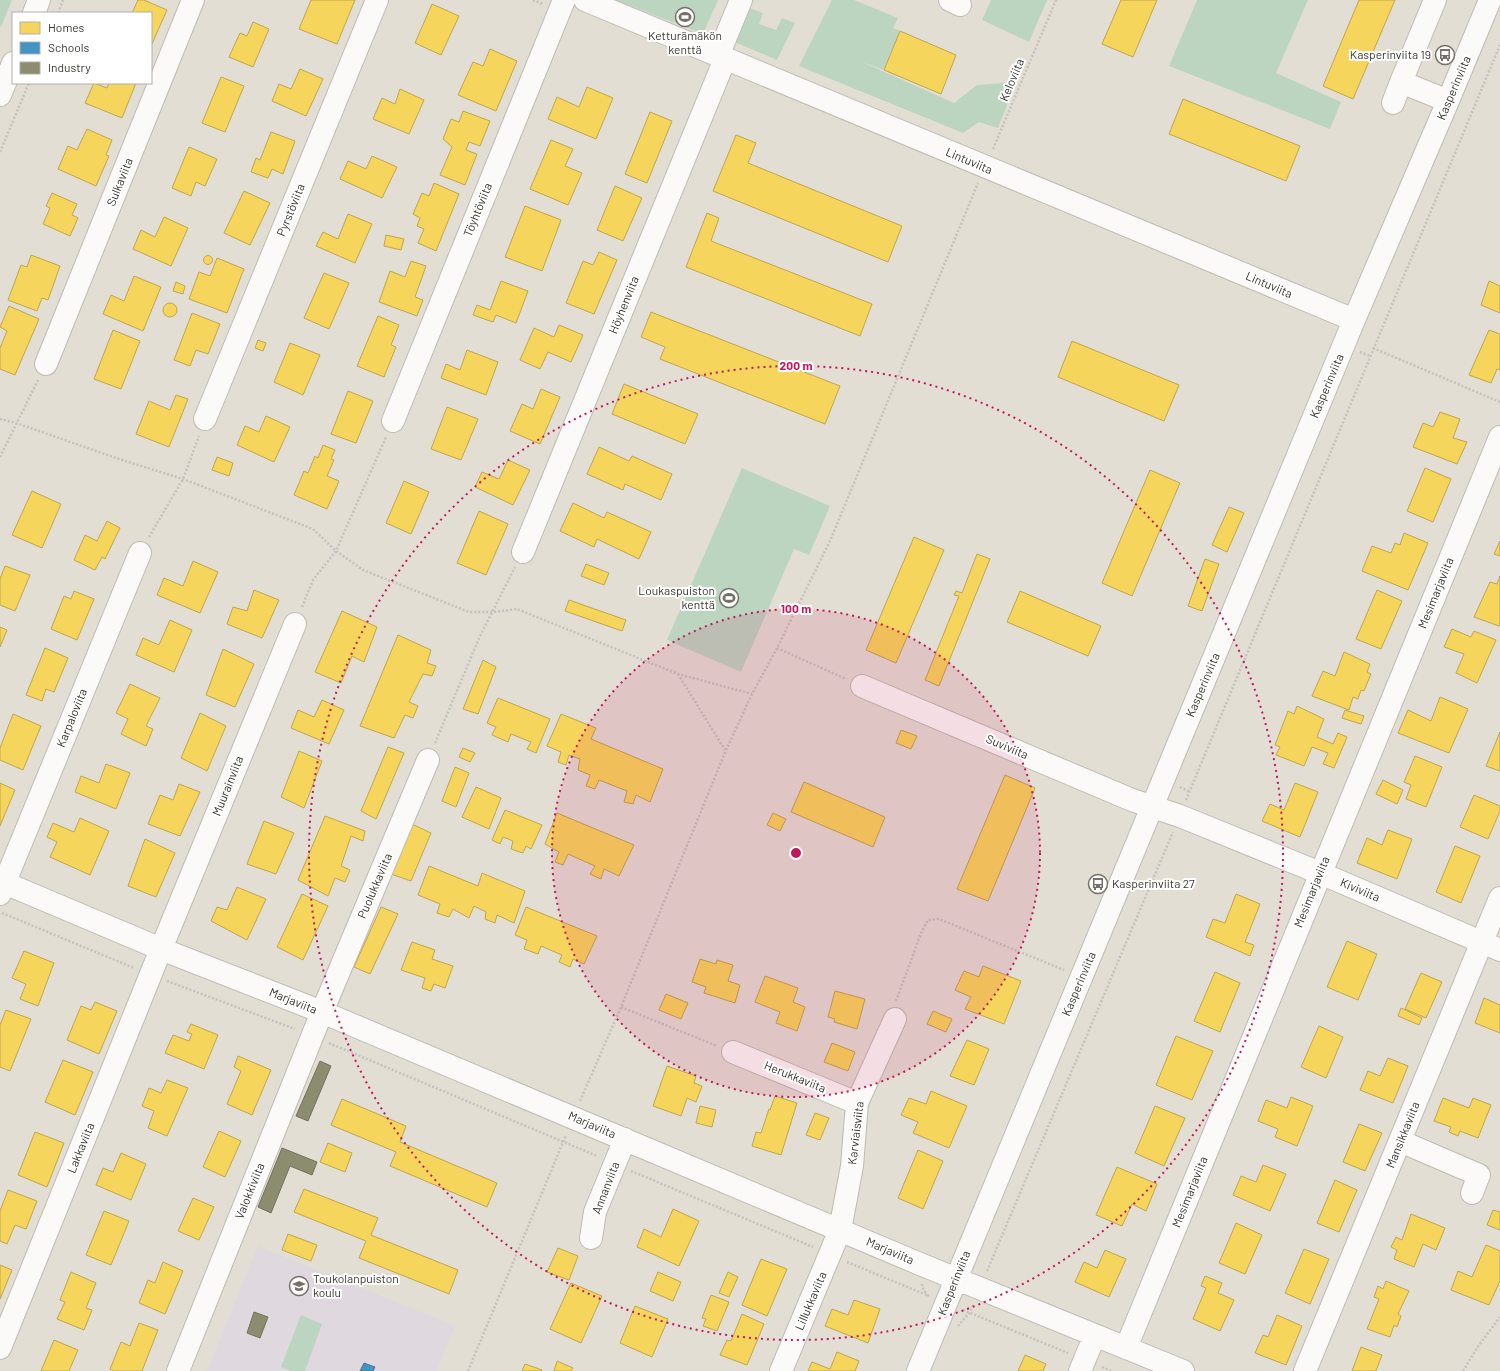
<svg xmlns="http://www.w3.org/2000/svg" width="1500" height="1371" font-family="Barlow,sans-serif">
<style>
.education{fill:#dfd8df}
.green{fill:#bbd5c0}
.homes{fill:#f6d55c;stroke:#bea64e}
.schools{fill:#4393c3;stroke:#407797}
.industry{fill:#8c8c6e;stroke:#73725b}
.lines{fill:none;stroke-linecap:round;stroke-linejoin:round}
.minor-casing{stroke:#bebbb2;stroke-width:24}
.path{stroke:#c3c2bf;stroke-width:2.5;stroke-dasharray:2 2;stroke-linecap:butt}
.minor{stroke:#fbfaf8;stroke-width:22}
.ring{fill:none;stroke:#c2185b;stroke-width:2;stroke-dasharray:2 4}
.labels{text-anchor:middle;stroke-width:4;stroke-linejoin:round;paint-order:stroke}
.poi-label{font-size:12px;fill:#3a372f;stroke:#fff;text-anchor:end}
.street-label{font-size:12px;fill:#3a372f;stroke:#fff}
.centre{fill:#c2185b;stroke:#fff;stroke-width:2}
.ring-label{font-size:12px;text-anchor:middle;font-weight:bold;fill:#c2185b;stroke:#fff;stroke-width:4;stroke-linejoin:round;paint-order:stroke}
</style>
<rect width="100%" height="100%" fill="#e3ded3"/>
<path class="education" d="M258 1246 455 1326 437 1371H207Z"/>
<path class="green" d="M0 0H12L1 27 0 26Z
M616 0H718L703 34Z
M832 0H854L898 18 893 28 900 31 884 70 862 62 954 103 977 85 1016 82 998 128 979 122 963 133 799 66Z
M991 0H1047L1029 42 982 20Z
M1197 0H1308L1276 73 1341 102 1330 129 1169 66Z
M749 8 763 13 759 24 776 30 782 18 795 23 777 60 735 42Z
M742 468 830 506 809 555 794 549 741 672 667 640Z
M301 1315 322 1324 305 1371H291L281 1367Z"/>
<path class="homes" d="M138 0H144L167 10 151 46V13H132Z
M311 0H355L337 44 299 29Z
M1121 0H1157L1133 57 1102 44Z
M1359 0H1395L1353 99 1323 86Z
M432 4 459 16 441 55 415 43Z
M253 22 269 29 253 67 229 57 240 33 247 36Z
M900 31 956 55 941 94 884 70Z
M490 49 517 61 496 111 458 95 473 62 483 66Z
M300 69 323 79 306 116 272 101 279 84 291 89Z
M221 77 244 86 225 132 202 123Z
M94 83 107 88 109 83H136L122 118 85 103Z
M587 87 613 98 596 139 548 119 557 97 579 107Z
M400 89 424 100 409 134 373 119 382 98 395 104Z
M1183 99 1300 146 1286 181 1169 134Z
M463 111 490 121 480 146 469 142 466 150 477 154 465 185 440 175 452 147 443 139 451 119 459 122Z
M650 112 672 121 647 183 625 174Z
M87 129 112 140 106 155 109 156 96 186 58 169 68 146 77 150Z
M271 132 295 141 283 174 272 169 268 178 251 172 256 158 260 160Z
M736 135 756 143 748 163 902 226 888 262 713 191Z
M551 140 573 149 565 166 582 173 568 205 530 189Z
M189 147 217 159 205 186 196 182 191 196 172 188Z
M372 156 397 167 382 198 340 179 348 161 366 169Z
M434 183 459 194 436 251 418 243 424 229 417 226 420 218 413 214 422 193 429 196Z
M615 186 642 198 623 241 597 230Z
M244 191 270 203 250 245 224 233Z
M52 193 77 204 72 215 78 218 70 236 43 224 50 208 46 206Z
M525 206 561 220 542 271 505 257Z
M707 213 719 218 711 241 872 304 860 336 686 267Z
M348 214 372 224 355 263 316 246 323 232 338 239Z
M164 217 188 228 171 266 133 249 141 230 155 237Z
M386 235 404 239 401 250 384 246Z
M599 252 617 260 594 314 566 303 583 261 593 265Z
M31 255 60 266 48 300 42 298 37 311 8 300 21 265 27 267Z
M203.5 260a4.5 4.5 0 1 1 9 0a4.5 4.5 0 1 1-9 0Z
M217 258 244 269 227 313 189 299 199 272 210 276Z
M411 261 426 266 415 297 423 300 417 316 379 302 390 271 405 277Z
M324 273 349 283 329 329 304 318Z
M134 276 161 287 143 331 103 314 111 295 124 301Z
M501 281 528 291 516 323 496 315 493 322 473 315 477 305 490 310Z
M1489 281 1500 286V313L1481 305Z
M176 282 185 286 183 294 173 291Z
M163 310a7 7 0 1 1 14 0a7 7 0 1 1-14 0Z
M9 306 39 319 15 375 0 369V348L7 331 0 327Z
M651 312 840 386 825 424 660 359 665 347 641 337Z
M192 313 220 324 208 354 196 350 190 366 174 360Z
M378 316 399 325 391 345 396 347 384 377 357 366Z
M559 325 583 335 571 362 548 352 540 369 520 360 534 328 554 337Z
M113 330 140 341 121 389 94 379Z
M1489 330 1500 334V370L1497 369 1491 383 1469 375Z
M258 340 266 343 263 351 255 348Z
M1072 341 1179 385 1164 421 1058 377Z
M290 343 320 355 303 395 274 382Z
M467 350 498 362 486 395 441 378 446 364 460 370Z
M624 384 698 414 685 444 612 414Z
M541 389 560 397 540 444 510 431 522 404 533 409Z
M348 391 373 401 356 443 331 434Z
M176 395 188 399 169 447 136 434 149 401 170 410Z
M447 407 478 419 461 460 431 449Z
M1440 412 1460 419 1453 438 1467 442 1457 464 1413 447 1423 423 1433 427Z
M266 416 290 427 274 462 237 445 245 426 259 432Z
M323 445 335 450 331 459 334 460 327 476 339 481 327 509 294 495 304 471 308 473 315 456 318 458Z
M599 447 629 461 632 456 672 474 661 500 625 484 623 490 587 474Z
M217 457 233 463 229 476 212 470Z
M508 460 530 470 513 505 475 487 482 472 499 479Z
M1425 468 1451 479 1433 522 1407 511Z
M1150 470 1180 483 1132 596 1102 583Z
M404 481 429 492 411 534 386 523Z
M32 491 61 504 42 548 12 535Z
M573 503 604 518 607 512 651 532 639 559 597 539 594 547 560 531Z
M1229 507 1244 513 1227 552 1212 545Z
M479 511 508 524 486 575 457 563Z
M107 521 120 528 105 559 102 557 95 570 74 560 85 535 97 541Z
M1404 533 1428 543 1408 590 1362 571 1372 546 1391 553 1395 543 1400 545Z
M914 537 944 550 896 663 866 650Z
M1500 541V556L1494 554Z
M977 554 990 559 939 686 925 680 959 596 954 595 956 591 962 593Z
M1205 559 1219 564 1202 611 1188 606Z
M193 561 218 572 200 613 157 595 164 578 183 586Z
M586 564 609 573 604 585 581 576Z
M5 566 30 575 15 611 0 605V579Z
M1500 576V622L1499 626 1474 617 1490 582 1497 584Z
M254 590 279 600 262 638 227 624 233 607 247 611Z
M1377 590 1402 601 1381 649 1356 639Z
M74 591 94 599 77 640 51 629 64 596 71 599Z
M1020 591 1101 626 1088 656 1007 622Z
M569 600 626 620 622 631 565 611Z
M342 611 377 627 364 662 352 656 341 683 315 672Z
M170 620 192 630 174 672 136 655 143 638 159 645Z
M0 627 7 630 0 647Z
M1452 629 1471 637 1474 631 1496 640 1477 683 1456 673 1464 654 1444 647Z
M398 635 431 650 427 663 436 666 432 676 423 674 409 702 418 706 413 718 405 715 394 738 360 726Z
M45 648 68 658 54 692 46 689 42 701 26 695Z
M223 649 254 664 235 707 206 695Z
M1344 652 1370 664 1367 672 1371 674 1364 691 1361 690 1358 699 1353 697 1349 710 1312 696 1323 671 1335 676Z
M483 660 496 667 478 714 463 709Z
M130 684 160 698 146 726 153 729 146 746 121 734 128 719 116 713Z
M1440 697 1468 709 1449 753 1398 733 1408 710 1431 721Z
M498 698 550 719 536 753 527 749 531 742 511 734 508 742 492 735 496 727 487 723Z
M322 700 344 710 329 744 291 728 298 710 314 717Z
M1297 706 1324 719 1317 737 1333 744 1338 733 1347 737 1334 768 1323 764 1328 753 1312 747 1304 766 1276 755 1280 747 1275 745 1288 711 1294 714Z
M1345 710 1364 716 1361 724 1342 718Z
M200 713 226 726 207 771 181 758Z
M13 714 41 726 23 770 0 760V748Z
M561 714 596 728 591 739 663 769 650 802 636 795 633 804 624 802 627 791 599 780 595 789 586 786 590 775 578 770 580 759 569 755 566 765 558 762 561 752 547 746Z
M901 730 917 736 911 749 896 743Z
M1500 732V771L1486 766Z
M388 747 404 753 376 819 361 811Z
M463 748 475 753 470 762 459 757Z
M299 751 322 761 304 808 281 797Z
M1415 756 1442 767 1426 807 1406 799 1411 785 1404 782Z
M106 764 130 773 116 809 75 792 81 776 99 783Z
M455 767 469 773 456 807 442 801Z
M1005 775 1035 788 988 901 957 889Z
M1383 780 1403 790 1397 804 1376 794Z
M804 782 885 817 873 847 791 812Z
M0 783 15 790 0 826Z
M1295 783 1318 792 1300 837 1262 821 1270 804 1284 810Z
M179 784 200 792 180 836 148 824 160 795 173 800Z
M476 787 501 798 489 829 462 817Z
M1474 795 1500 806V811L1488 839 1460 827Z
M505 810 542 825 531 849 526 846 523 853 511 849 513 841 503 837 500 844 492 840Z
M557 813 634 845 619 876 604 869 601 879 590 874 595 866 568 854 563 865 555 862 559 852 545 844Z
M773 813 786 819 780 831 767 825Z
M325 816 365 831 363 841 351 836 341 866 350 870 345 882 335 878 328 896 298 880Z
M80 818 109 831 90 875 50 857 57 842 47 837 53 823 74 832Z
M264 821 294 833 276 874 247 864Z
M412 824 431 833 411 881 391 874Z
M1388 830 1412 839 1397 879 1357 863 1367 838 1382 845Z
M145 839 175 853 156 897 128 886Z
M1455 846 1480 856 1461 903 1436 892Z
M429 866 478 886 482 873 525 891 514 923 497 915 495 923 485 919 486 912 474 906 469 918 453 909 449 917 437 913 440 904 418 895Z
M237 887 266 899 247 940 211 921 217 907 227 910Z
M302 894 328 906 303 960 277 947Z
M1236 894 1260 904 1245 942 1254 945 1250 956 1206 937 1213 919 1225 923Z
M381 907 398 914 370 974 354 967Z
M526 907 597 936 584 964 573 959 570 967 559 962 562 955 541 946 538 954 524 949 527 940 515 935Z
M1347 941 1377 954 1358 1000 1327 987Z
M412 942 435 950 432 959 453 966 445 988 434 984 431 991 422 988 425 978 401 970Z
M24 951 54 963 38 1006 20 999 26 984 12 978Z
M700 959 716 964 717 960 733 965 728 981 740 985 735 1003 704 993 706 987 692 982Z
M983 966 1021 981 1004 1024 965 1009 971 997 955 990 964 971 979 977Z
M1215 972 1240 983 1220 1032 1194 1021Z
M1421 973 1442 982 1426 1018 1405 1009Z
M765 976 798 988 793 1002 805 1007 797 1031 776 1023 780 1012 755 1002Z
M835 991 865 999 857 1029 834 1022 835 1019 828 1017Z
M666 994 688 1003 681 1019 659 1010Z
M1484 998 1500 1005V1033L1475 1023Z
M95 1002 117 1011 99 1054 67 1040 81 1006 91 1010Z
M1401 1008 1422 1018 1419 1025 1398 1016Z
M6 1010 31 1019 10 1071 0 1067V1025Z
M933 1011 952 1019 946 1032 927 1024Z
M191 1024 218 1035 204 1069 165 1053 173 1035 189 1041 192 1034 187 1032Z
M1319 1026 1343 1037 1326 1078 1301 1067Z
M1176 1036 1213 1051 1192 1100 1156 1085Z
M967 1040 989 1049 974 1085 950 1076Z
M832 1043 855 1052 848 1071 824 1062Z
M238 1056 271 1070 252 1115 227 1104 241 1071 234 1067Z
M1388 1058 1408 1066 1393 1103 1360 1090 1368 1071 1380 1076Z
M63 1060 93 1072 75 1115 45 1102Z
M667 1066 696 1076 694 1083 702 1086 696 1102 687 1098 681 1116 653 1106Z
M167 1080 188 1088 167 1136 148 1128 154 1111 142 1106 149 1088 161 1093Z
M931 1091 967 1106 949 1148 913 1133 918 1122 901 1115 909 1098 926 1104Z
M775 1096 797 1103 781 1155 752 1146 756 1132 761 1133 769 1109 770 1110Z
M1291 1097 1313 1106 1297 1146 1275 1137 1278 1129 1258 1121 1266 1100 1287 1108Z
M1443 1098 1469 1108 1473 1098 1491 1105 1478 1138 1460 1131 1458 1136 1449 1132 1451 1127 1434 1121Z
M342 1099 406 1126 400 1142 497 1183 487 1207 390 1166 396 1152 331 1125Z
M700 1106 716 1110 712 1127 696 1123Z
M1155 1106 1185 1118 1164 1166 1135 1153Z
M815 1113 829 1118 820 1140 806 1135Z
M1359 1124 1382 1133 1365 1171 1343 1162Z
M219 1131 241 1141 225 1177 203 1167Z
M35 1132 64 1143 47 1187 18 1175Z
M328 1143 352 1153 345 1172 320 1162Z
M918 1150 943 1161 923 1209 898 1198Z
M121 1153 146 1164 131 1200 96 1185 103 1168 113 1172Z
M1263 1165 1286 1174 1270 1211 1233 1195 1241 1176 1256 1182Z
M1117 1167 1157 1184 1146 1211 1132 1204 1122 1226 1096 1215Z
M1335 1180 1357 1190 1339 1232 1317 1223Z
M304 1189 378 1218 371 1235 458 1270 449 1294 359 1258 366 1241 294 1212Z
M8 1190 37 1201 26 1229 15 1225 7 1244 0 1241V1211Z
M193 1198 214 1207 199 1240 178 1231Z
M673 1209 699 1221 679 1266 637 1247 644 1229 661 1237Z
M1493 1210 1500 1212V1230L1487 1225Z
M104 1211 129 1221 111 1265 86 1255Z
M1411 1214 1445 1228 1436 1250 1423 1244 1414 1267 1394 1259 1397 1250 1391 1247 1396 1237 1402 1240Z
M1236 1223 1262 1235 1245 1274 1219 1263Z
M288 1234 317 1245 311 1261 282 1250Z
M1486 1245 1500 1251V1281L1489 1305 1451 1290 1458 1271 1472 1277Z
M558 1248 578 1256 569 1280 547 1272Z
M1304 1249 1329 1259 1310 1304 1285 1293Z
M1105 1250 1126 1259 1109 1297 1075 1282 1084 1262 1097 1268Z
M761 1259 787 1269 767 1316 742 1305Z
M163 1262 183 1271 165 1314 139 1303 148 1280 155 1283Z
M0 1265 12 1270 0 1299Z
M71 1272 96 1283 86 1308 92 1310 84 1330 57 1319 65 1302 60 1300Z
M658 1272 681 1282 673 1301 650 1291Z
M728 1272 738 1277 729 1297 719 1293Z
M1205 1276 1222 1283 1218 1293 1234 1300 1220 1331 1193 1319 1206 1288 1201 1286Z
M1386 1281 1409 1291 1398 1314 1401 1316 1397 1327 1394 1325 1390 1337 1367 1329 1379 1299 1374 1297 1378 1286 1383 1289Z
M571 1283 602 1296 581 1343 550 1329Z
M711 1295 729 1302 717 1331 703 1326 706 1319 702 1318Z
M854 1300 880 1309 868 1343 825 1326 832 1309 848 1315Z
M635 1306 668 1319 652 1357 620 1343Z
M742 1314 764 1324 747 1365 720 1355 727 1340 731 1341Z
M1277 1315 1302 1326 1286 1365 1255 1353 1263 1335 1268 1337Z
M139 1323 158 1330 142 1371H114L110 1369 121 1342 130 1346Z
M54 1340 78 1350 69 1371H41Z
M1361 1347 1382 1355 1376 1371H1352Z
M837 1352 859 1361 855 1371H808L812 1362 830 1369Z
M1025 1355 1046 1364 1043 1371H1018Z
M557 1361 573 1368 571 1371H554Z
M525 1364 542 1370 541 1371H522Z"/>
<path class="schools" d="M364 1363 375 1367 373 1371H360Z"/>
<path class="industry" d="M320 1061 331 1066 308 1121 296 1116Z
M282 1148 317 1162 312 1175 290 1166 271 1213 258 1207Z
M254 1312 268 1317 260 1338 247 1333Z"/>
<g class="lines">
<defs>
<path id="minor" d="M585 0 1354 320
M950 0 960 5
M1435 0 1401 82 1448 101
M34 13 39 0
M718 56 741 0
M0 95 13 63
M1393 103 1401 82
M46 364 193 0
M205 419 377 0
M393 421 564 0
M523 552 725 59
M862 686 1132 800 1180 816 1320 873 1500 950
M0 881 161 949 322 1012 920 1264 1183 1371
M0 894 140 553
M733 1052 857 1103
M1400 1141 1479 1175 1472 1193
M591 1238 595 1212 625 1139
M0 1348 161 949 295 624
M1126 1348 1500 437
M178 1371 322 1012 428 760
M781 1371 840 1230 852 1166 857 1103 895 1019
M918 1371 1354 320 1448 101 1490 0
M1080 1371 1095 1335
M1305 1371 1500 898"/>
</defs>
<use href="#minor" class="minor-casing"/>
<path class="path" d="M533 0 543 4
M58 13 63 0
M993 149 1056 0
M0 152 29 83
M1373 348 1500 402
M1360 352 1370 356
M0 419 16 423 119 459 183 479 313 529 336 551 363 570 469 612H494L517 609 678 674 752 694
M0 457 38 380
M149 537 183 479 199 436
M302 607 313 580 336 551 386 437
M777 648 846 679
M678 674 725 750
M435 743 480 636 515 567
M1180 787 1190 792
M1186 800 1500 45
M2 913 134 968
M167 981 295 1029
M896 1001 921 933 928 920 939 919 1064 970
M621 1007 717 1046
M329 1043 597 1156
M580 1101 621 1007 726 750 752 694 777 648 830 541 978 183
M631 1171 813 1247
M847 1262 929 1296
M987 1271 1173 832
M922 1284V1287L928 1296
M963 1310 1068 1353
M958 1326 970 1312 973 1305
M1102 1367 1111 1371
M468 1371 566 1135
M1463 1371 1477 1348 1500 1317"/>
<use href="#minor" class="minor"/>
</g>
<circle cx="796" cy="853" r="244" fill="#c2185b" fill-opacity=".12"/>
<g class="ring">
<circle cx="796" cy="853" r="244"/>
<circle cx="796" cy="853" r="487"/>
</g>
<defs>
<symbol id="stadium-ring" viewBox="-11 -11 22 22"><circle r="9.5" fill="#fff" stroke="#757168" stroke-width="1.5"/><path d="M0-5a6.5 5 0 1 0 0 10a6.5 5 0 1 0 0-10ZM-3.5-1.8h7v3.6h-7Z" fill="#757168"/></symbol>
<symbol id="bus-ring" viewBox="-11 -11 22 22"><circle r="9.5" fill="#fff" stroke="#757168" stroke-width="1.5"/><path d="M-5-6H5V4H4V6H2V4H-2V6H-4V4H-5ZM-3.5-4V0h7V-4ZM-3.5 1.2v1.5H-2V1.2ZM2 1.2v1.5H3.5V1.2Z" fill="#757168"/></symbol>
<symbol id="school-ring" viewBox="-11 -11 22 22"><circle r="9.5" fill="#fff" stroke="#757168" stroke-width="1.5"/><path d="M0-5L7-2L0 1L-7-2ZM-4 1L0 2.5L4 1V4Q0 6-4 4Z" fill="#757168"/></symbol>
</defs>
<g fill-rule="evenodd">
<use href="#stadium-ring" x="674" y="6" width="22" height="22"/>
<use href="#bus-ring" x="1434" y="44" width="22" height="22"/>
<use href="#stadium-ring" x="718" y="587" width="22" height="22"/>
<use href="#bus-ring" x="1087" y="873" width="22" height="22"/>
<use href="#school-ring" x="288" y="1275" width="22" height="22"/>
</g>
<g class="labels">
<g class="poi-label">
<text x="685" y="40" text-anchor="middle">Ketturämäkön<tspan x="685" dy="14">kenttä</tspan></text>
<text x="1431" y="59">Kasperinviita 19</text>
<text x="715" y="595">Loukaspuiston<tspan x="715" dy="14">kenttä</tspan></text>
<text x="1112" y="888" text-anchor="start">Kasperinviita 27</text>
<text x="313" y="1283" text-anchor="start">Toukolanpuiston<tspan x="313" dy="14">koulu</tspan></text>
</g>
<g class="street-label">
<text transform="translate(1012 80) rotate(-67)" y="4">Keloviita</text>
<text transform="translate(1454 88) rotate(-67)" y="4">Kasperinviita</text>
<text transform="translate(969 161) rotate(23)" y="4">Lintuviita</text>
<text transform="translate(120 182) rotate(-68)" y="4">Sulkaviita</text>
<text transform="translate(291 210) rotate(-68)" y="4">Pyrstöviita</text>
<text transform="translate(478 210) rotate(-68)" y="4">Töyhtöviita</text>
<text transform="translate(1269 285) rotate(23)" y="4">Lintuviita</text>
<text transform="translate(624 305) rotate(-68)" y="4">Höyhenviita</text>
<text transform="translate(1327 386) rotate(-67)" y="4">Kasperinviita</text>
<text transform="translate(1436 593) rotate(-68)" y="4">Mesimarjaviita</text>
<text transform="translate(1203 685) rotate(-67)" y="4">Kasperinviita</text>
<text transform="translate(72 718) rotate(-68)" y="4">Karpaloviita</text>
<text transform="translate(1007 747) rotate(23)" y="4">Suviviita</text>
<text transform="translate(228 786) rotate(-68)" y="4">Muurainviita</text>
<text transform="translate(375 886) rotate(-67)" y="4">Puolukkaviita</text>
<text transform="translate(1360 890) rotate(23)" y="4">Kiviviita</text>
<text transform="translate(1312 892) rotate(-68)" y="4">Mesimarjaviita</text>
<text transform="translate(1079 984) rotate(-67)" y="4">Kasperinviita</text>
<text transform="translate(293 1001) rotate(22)" y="4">Marjaviita</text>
<text transform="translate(795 1077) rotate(22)" y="4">Herukkaviita</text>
<text transform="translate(592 1125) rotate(23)" y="4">Marjaviita</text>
<text transform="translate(856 1133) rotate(-83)" y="4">Karviaisviita</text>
<text transform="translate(1403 1135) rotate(-68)" y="4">Mansikkaviita</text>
<text transform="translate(81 1148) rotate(-68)" y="4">Lakkaviita</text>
<text transform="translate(606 1188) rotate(-69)" y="4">Annanviita</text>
<text transform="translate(250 1191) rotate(-68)" y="4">Valokkiviita</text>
<text transform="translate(1190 1192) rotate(-68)" y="4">Mesimarjaviita</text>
<text transform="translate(890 1251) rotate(23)" y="4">Marjaviita</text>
<text transform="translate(954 1283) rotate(-68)" y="4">Kasperinviita</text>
<text transform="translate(811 1301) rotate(-67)" y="4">Lillukkaviita</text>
</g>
</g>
<circle cx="796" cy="853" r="6" class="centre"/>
<g class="ring-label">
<text x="796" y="370">200 m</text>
<text x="796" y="613">100 m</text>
</g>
<rect x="12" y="12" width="140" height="72" fill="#ffffff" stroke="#b0afac"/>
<rect x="20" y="22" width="20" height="12" fill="#f6d55c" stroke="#b0afac"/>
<text x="48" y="32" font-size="12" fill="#3a372f">Homes</text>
<rect x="20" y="42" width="20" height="12" fill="#4393c3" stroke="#b0afac"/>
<text x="48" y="52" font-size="12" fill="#3a372f">Schools</text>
<rect x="20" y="62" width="20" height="12" fill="#8c8c6e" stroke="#b0afac"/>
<text x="48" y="72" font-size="12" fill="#3a372f">Industry</text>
</svg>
